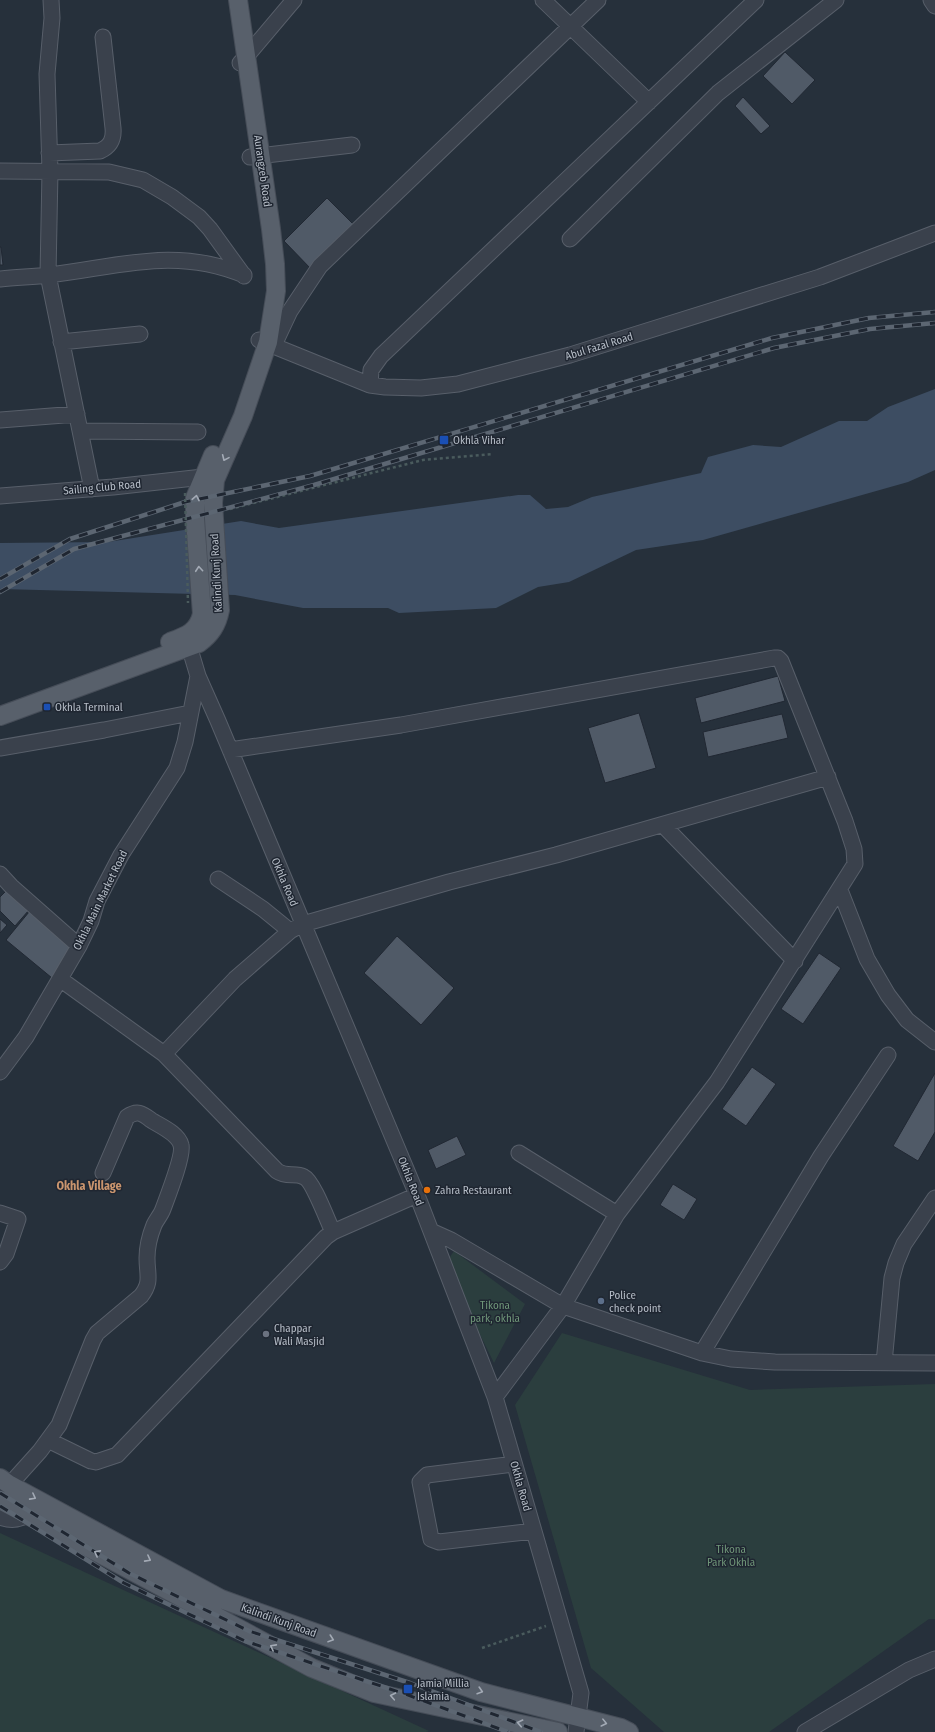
<svg xmlns="http://www.w3.org/2000/svg" width="935" height="1732" font-family="'Fira Sans Condensed',sans-serif">
<style>
.green{fill:#2b3e3e}
.water{fill:#3d4d62}
.building{fill:#505a67;stroke:#212833}
.lines{fill:none;stroke-linecap:round;stroke-linejoin:round}
.minor-casing{stroke:#585f6a;stroke-width:17}
.major-casing{stroke:#464d58;stroke-width:20}
.path{stroke:#4a5b5d;stroke-width:2.5;stroke-dasharray:3 3;stroke-linecap:butt}
.minor{stroke:#3a414c;stroke-width:15}
.major{stroke:#58606b;stroke-width:18}
.rail-casing{stroke:#5c6672;stroke-width:4.5}
.rail{stroke:#1f2631;stroke-width:3;stroke-dasharray:9;stroke-linecap:butt}
.path-bridge{stroke:#4a5b5d;stroke-width:2.5;stroke-dasharray:3 3;stroke-linecap:butt}
.oneway{stroke:#a3aab5}
.transit-dot{fill:#1a4fb4;stroke:#1f2631;stroke-width:1.5}
.food-dot{fill:#e8710a;stroke:#1f2631;stroke-width:1.5}
.service-dot{fill:#5c6f8a;stroke:#1f2631;stroke-width:1.5}
.worship-dot{fill:#6b7280;stroke:#1f2631;stroke-width:1.5}
.labels{text-anchor:middle;stroke-width:3;stroke-linejoin:round;paint-order:stroke}
.street-label{font-size:11px;fill:#b6bdc7;stroke:#1f2631}
.poi-label{font-size:11px;fill:#b6bdc7;stroke:#1f2631;text-anchor:start}
.park-label{font-size:11px;fill:#6f9578;stroke:#1f2631}
.neighbourhood-label{font-size:12px;font-weight:bold;fill:#ca956e;stroke:#1f2631}
</style>
<rect width="100%" height="100%" fill="#26303b"/>
<path class="green" d="M454 1251 525 1304 494 1363 445 1264Z
M562 1333 750 1390 935 1384V1619H929L769 1732H664L591 1668 515 1405Z
M0 1533 429 1731 426 1732H0Z"/>
<path class="water" d="M935 389V470L908 482 703 540 636 550 569 582 538 587 496 608 399 613 388 608H303L235 595 0 589V543L108 542 241 521 279 528 518 495H530L546 509 568 507 592 497 701 473 708 457 753 445 781 447 839 421H867L888 407Z"/>
<path class="building" d="M785 52 815 80 792 104 763 76Z
M743 97 770 126 761 134 735 106Z
M327 198 355 226 311 269 284 241Z
M0 247H1L3 265H0Z
M778 676 785 701 701 723 695 698Z
M639 713 656 768 605 783 588 728Z
M782 714 788 738 708 757 703 732Z
M8 889 29 910 15 926 0 911V897Z
M29 912 75 950 52 978 6 940Z
M0 919 7 925 0 933Z
M397 936 454 988 421 1025 364 973Z
M819 953 841 968 803 1024 781 1009Z
M752 1067 776 1084 746 1126 722 1109Z
M935 1073V1132L918 1161 893 1146Z
M457 1136 466 1155 436 1169 428 1150Z
M673 1184 697 1199 684 1220 660 1205Z"/>
<g class="lines">
<defs>
<path id="minor" d="M51 0 52 18 47 74 50 171 48 275 92 489
M543 0 649 102
M931 0 935 6
M240 63 245 58 294 0
M49 153 100 151C111 146 114 139 113 128L103 37
M250 157 352 145
M0 171 109 172 143 180 172 197 199 217 210 229 244 276
M570 239 718 93 836 0
M0 279C16 277 33 277 49 275 118 267 175 246 244 275
M259 340 370 385 385 387 421 388 458 384 570 355 820 277 935 233
M61 342 140 334
M274 345 290 311 320 266 598 0
M370 385 371 370 381 356 756 0
M0 420 77 414
M81 431 198 432
M0 496 113 487 203 477
M189 646 198 676 218 721 417 1195 495 1397 581 1693 576 1732
M0 748 104 730 190 713
M230 750 401 725 774 658H778L781 661 845 821 854 849 855 864 717 1082 617 1214 563 1306 495 1397
M663 825 795 961
M0 874 11 886 79 946
M218 879 263 909 290 931
M840 890 867 959 888 995 907 1020 935 1042
M60 979 164 1054 277 1171C287 1178 295 1172 304 1177 313 1181 328 1222 333 1232
M164 1054 235 979 290 931 303 924 449 882 556 855 828 777
M0 1072 26 1037 79 946 91 921 97 901 121 855 177 768 185 742 198 676
M519 1153 617 1214
M0 1213 18 1219 6 1254 0 1262
M431 1231 451 1240 563 1306 702 1353 731 1359 775 1362 935 1363
M702 1353 821 1156 888 1055
M884 1363 892 1278 896 1263 904 1244 935 1198
M48 1440 91 1461 96 1462 117 1455 326 1237 333 1232 417 1195
M514 1464 427 1475 420 1482 431 1539 439 1542 534 1531
M3 1492 40 1451 59 1425 93 1340 97 1333 141 1296C152 1282 147 1275 147 1258 147 1248 150 1235 154 1225 156 1220 161 1215 163 1209 167 1198 184 1155 181 1145 178 1133 160 1126 151 1120 142 1113 137 1110 127 1117L103 1173
M0 1517C11 1521 17 1520 28 1515
M805 1732 909 1670 935 1659"/>
<path id="major" d="M170 642C186 636 198 632 202 614L195 519V498L213 455
M0 716 199 643C211 634 217 625 220 610L213 503 215 480 243 416 268 342 276 291 275 264 271 229 238 0
M0 1478 10 1485 221 1599 481 1692 621 1728 629 1732
M0 1500 312 1668 374 1693 558 1732"/>
</defs>
<use href="#minor" class="minor-casing"/>
<use href="#major" class="major-casing"/>
<path class="path" d="M230 509 423 460 493 454
M482 1648 546 1626"/>
<use href="#minor" class="minor"/>
<use href="#major" class="major"/>
<defs>
<path id="rail" d="M0 579 70 539 185 502 310 476 772 338 869 318 935 312
M0 592 74 549 314 485 774 348 870 329 935 323
M0 1493 129 1573 249 1631 410 1683 541 1732
M0 1506 124 1583 245 1641 405 1694 508 1732"/>
</defs>
<use href="#rail" class="rail-casing"/>
<use href="#rail" class="rail"/>
<path class="path-bridge" d="M185 493 188 603"/>
</g>
<defs><path id="oneway-chevron" d="M-2-3.5L2.5 0L-2 3.5" fill="none" stroke-width="1.6" stroke-linecap="round" stroke-linejoin="round"/></defs>
<g class="oneway">
<use href="#oneway-chevron" transform="translate(225 458) rotate(114)"/>
<use href="#oneway-chevron" transform="translate(196 498) rotate(-79)"/>
<use href="#oneway-chevron" transform="translate(199 569) rotate(-95)"/>
<use href="#oneway-chevron" transform="translate(33 1497) rotate(28)"/>
<use href="#oneway-chevron" transform="translate(97 1553) rotate(-152)"/>
<use href="#oneway-chevron" transform="translate(148 1559) rotate(28)"/>
<use href="#oneway-chevron" transform="translate(331 1639) rotate(19)"/>
<use href="#oneway-chevron" transform="translate(273 1647) rotate(-152)"/>
<use href="#oneway-chevron" transform="translate(480 1691) rotate(17)"/>
<use href="#oneway-chevron" transform="translate(393 1696) rotate(-169)"/>
<use href="#oneway-chevron" transform="translate(520 1723) rotate(-168)"/>
<use href="#oneway-chevron" transform="translate(604 1723) rotate(14)"/>
</g>
<g class="transit-dot">
<rect x="439" y="435" width="10" height="10" rx="2"/>
<rect x="43" y="703" width="8" height="8" rx="2"/>
<rect x="403" y="1684" width="10" height="10" rx="2"/>
</g>
<circle class="food-dot" cx="427" cy="1190" r="4"/>
<circle class="service-dot" cx="601" cy="1301" r="4"/>
<circle class="worship-dot" cx="266" cy="1334" r="4"/>
<g class="labels">
<g class="street-label">
<text transform="translate(263 171) rotate(82)" y="4">Aurangzeb Road</text>
<text transform="translate(599 346) rotate(-17)" y="4">Abul Fazal Road</text>
<text transform="translate(102 487) rotate(-5)" y="4">Sailing Club Road</text>
<text transform="translate(216 573) rotate(-93)" y="4">Kalindi Kunj Road</text>
<text transform="translate(285 882) rotate(67)" y="4">Okhla Road</text>
<text transform="translate(100 900) rotate(-64)" y="4">Okhla Main Market Road</text>
<text transform="translate(411 1181) rotate(68)" y="4">Okhla Road</text>
<text transform="translate(521 1486) rotate(74)" y="4">Okhla Road</text>
<text transform="translate(279 1620) rotate(20)" y="4">Kalindi Kunj Road</text>
</g>
<g class="poi-label">
<text x="453" y="444">Okhla Vihar</text>
<text x="55" y="711">Okhla Terminal</text>
<text x="435" y="1194">Zahra Restaurant</text>
<text x="609" y="1299">Police<tspan x="609" dy="13">check point</tspan></text>
<text x="274" y="1332">Chappar<tspan x="274" dy="13">Wali Masjid</tspan></text>
<text x="417" y="1687">Jamia Millia<tspan x="417" dy="13">Islamia</tspan></text>
</g>
<g class="park-label">
<text x="495" y="1309">Tikona<tspan x="495" dy="13">park, okhla</tspan></text>
<text x="731" y="1553">Tikona<tspan x="731" dy="13">Park Okhla</tspan></text>
</g>
<g class="neighbourhood-label">
<text x="89" y="1190">Okhla Village</text>
</g>
</g>
</svg>
